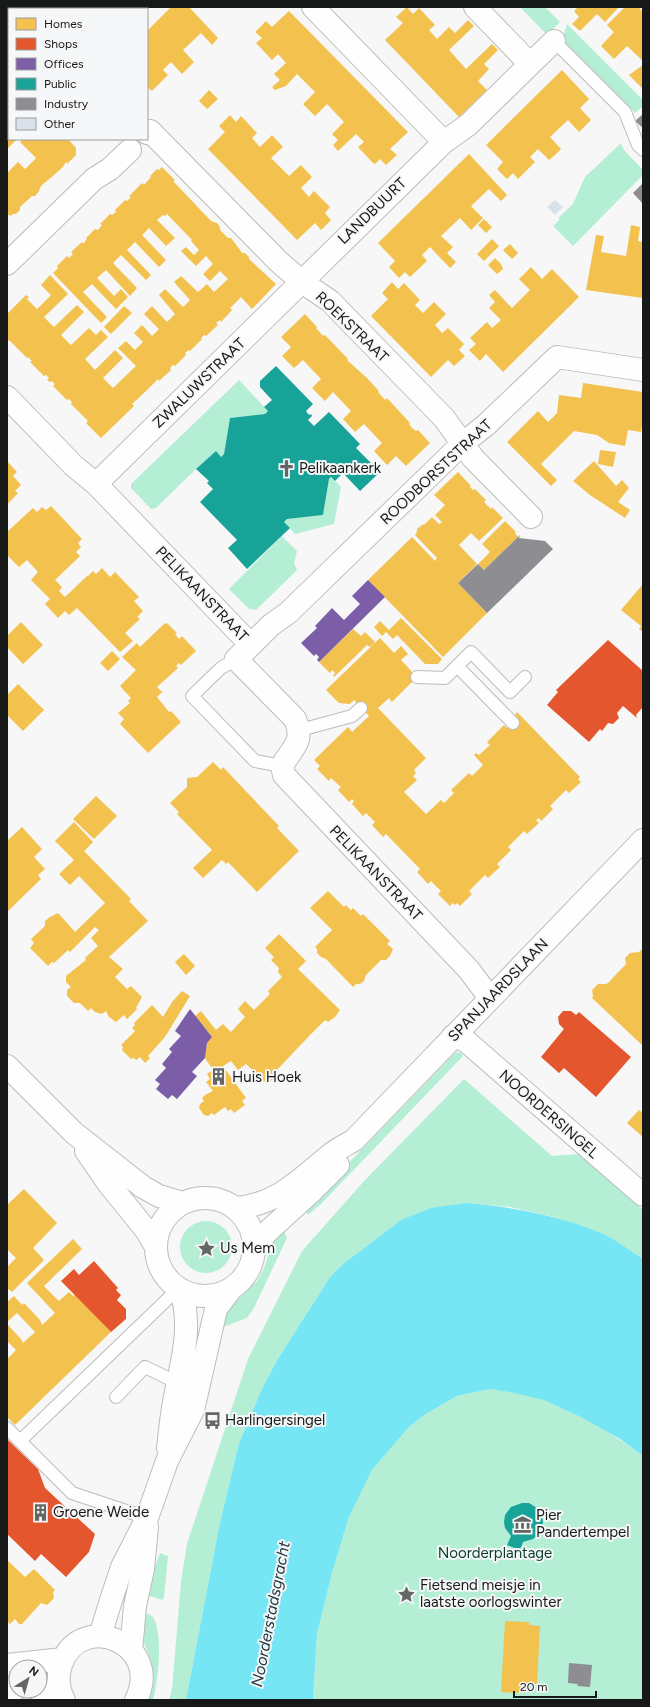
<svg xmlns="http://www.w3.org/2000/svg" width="650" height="1707" font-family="Figtree,sans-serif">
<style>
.green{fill:#b4efd5}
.water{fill:#76e5f4}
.homes{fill:#f2c14e}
.shops{fill:#e4572e}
.offices{fill:#7b5ea7}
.public{fill:#17a398}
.industry{fill:#8d8d92}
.building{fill:#d9e2ea}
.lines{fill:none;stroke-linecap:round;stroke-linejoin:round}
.service-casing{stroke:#bcbcbc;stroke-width:14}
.minor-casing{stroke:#bcbcbc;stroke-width:24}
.secondary-casing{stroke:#bcbcbc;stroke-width:24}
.service{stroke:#fefefe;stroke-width:12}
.minor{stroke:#fefefe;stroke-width:22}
.secondary{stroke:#fefefe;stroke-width:22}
.labels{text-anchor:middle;stroke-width:4;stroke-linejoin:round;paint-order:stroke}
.street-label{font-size:15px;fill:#171818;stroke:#f6f7f8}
.poi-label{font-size:15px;fill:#171818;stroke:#f6f7f8;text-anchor:start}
.park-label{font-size:15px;fill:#093e2a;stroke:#f6f7f8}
.water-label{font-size:16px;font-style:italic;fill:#213a3e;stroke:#f6f7f8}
</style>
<rect width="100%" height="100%" fill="#f7f7f7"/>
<path class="green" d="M520 7H545L560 22 547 35Z
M567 24 643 100V106L635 113 562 40Z
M621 143 624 150 643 170V175L573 246 553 226 560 219 558 218 573 204 585 177Z
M239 380 268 411 265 414 230 418 224 454 221 457 216 452 199 466 156 508 151 509 131 488V484Z
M331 477 341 487 334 524 295 534 284 522 287 519 323 515 329 479Z
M282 536 297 551 294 563 297 570 256 610 249 609 229 589Z
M457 1052 461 1053 463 1056 321 1204 308 1215 304 1209 454 1054Z
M464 1079 552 1156 579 1154 643 1210V1259L602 1234 554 1217 510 1207 466 1203 401 1220 343 1264 330 1277 276 1362 261 1391 239 1443 219 1527 186 1700H169L172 1689 181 1581 187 1544 248 1359 302 1251 365 1180Z
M180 1247a26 26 0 1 1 52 0a26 26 0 1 1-52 0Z
M283 1228 287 1238 254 1308 247 1318 223 1327 222 1325 228 1312 233 1305 257 1281 264 1268 272 1244Z
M491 1389C509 1392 528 1394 545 1400 580 1414 613 1434 643 1456V1700H313L317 1634 332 1573 349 1517 372 1470 409 1427 424 1415 457 1396Z
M160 1553 168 1556 164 1598 162 1600 147 1595 151 1566 156 1564Z
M144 1613C147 1614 150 1614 152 1616 164 1629 158 1685 153 1700H148L152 1692 153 1675 151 1661 142 1637Z"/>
<path class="water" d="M466 1203C513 1207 558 1215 601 1233 616 1240 629 1250 643 1259V1456L620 1439 581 1417 544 1400 514 1393 491 1389 457 1396 424 1415 409 1427 372 1470 349 1517 332 1573 317 1634 313 1700H186L219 1527 239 1443 261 1391 276 1362 330 1277 343 1264 401 1220 431 1208Z"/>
<path class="homes" d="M41 7H90L92 9H43Z
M171 7H189L218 38 212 45 201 33 183 50 194 62 182 74 171 62 163 70 168 75 152 91 147 87V31Z
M407 7 413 14 419 8 435 25 429 30 437 39 449 27 455 33 468 20 474 26 449 50 466 69 492 44 498 50 484 64 489 69 478 81 487 90 459 117 385 40 403 23 396 17Z
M578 7H619L605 22 597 14 580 31 572 24 579 17 574 11Z
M625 7H639L643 13V61L627 46 614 59 601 46 614 32 607 25Z
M289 11 408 132 390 149 397 155 386 165 380 159 375 164 373 163 358 147 364 142 356 134 338 151 333 145 338 140 332 134 344 122 327 104 315 116 303 104 315 92 297 74 286 86 275 90 272 87 280 80 274 74 286 63 278 54 272 60 256 43 262 38 255 32 266 21 272 27Z
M643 65V89L629 75Z
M562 70 589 99 580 108 591 120 579 132 568 120 550 137 561 149 555 155 549 160 538 149 530 157 535 162 518 179 513 173 507 179 497 169 503 162 486 145Z
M7 79 9 81V131L7 129Z
M209 90 218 99 207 109 199 101Z
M230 115 236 122 241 116 257 133 252 138 260 147 272 135 283 147 271 158 289 176 301 165 312 177 301 188 309 197 314 191 330 207 325 213 331 220 321 230 315 223 297 240 208 149 225 132 219 126Z
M9 132V139H17L7 149V134Z
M23 139H68L76 148V155L67 164 66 162 62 168 41 186 39 191 35 196H32L20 207V210L16 214H13L10 216 7 213V171L8 172 18 162 25 169 36 158 20 142Z
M469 154 507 195 501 201 489 189 471 206 483 218 471 230 460 218 441 236 453 247 447 253 456 262 450 268 430 247 422 255 427 261 410 277 405 272 399 278 389 267 395 261 378 243Z
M162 167 175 180 173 181 211 221 217 223 220 227V230L228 238H231L240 250 242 253H245L249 257V259L276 284 252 309 241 297 230 308 232 310 221 322 220 320 216 323 218 325 206 336 204 335 201 338 202 339 190 351 189 350 185 353 186 355 175 366 173 365 170 368 171 370 159 381 158 379 145 392 132 404 134 406 101 438 86 423 88 421 71 404 72 402 69 399 67 400 53 386 55 384 52 381 50 382 47 380 49 378 46 375 44 376 30 362 32 361 28 357 27 358 9 340 7 342V314L26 295 29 297 27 299 37 309 51 295 41 285 50 275 68 294 44 317 54 327 77 305 84 312 61 335 71 345 89 328 96 335 101 330 108 337 85 359 95 370 115 350 123 358 103 378 113 388 136 366 118 348 126 341 135 350 143 342 134 333 142 325 152 336 159 329 144 314 152 306 167 322 175 314 159 295 165 289 183 307 190 300 174 282 181 276 198 292 207 284 214 292 228 279 220 271 210 281 203 274 213 264 206 256 196 266 181 251 186 247 194 255 199 250 191 241 192 240 167 214 165 216 163 215 157 220 175 238 166 246 149 228 142 235 166 260 159 267 135 242 127 250 151 275 146 280 121 255 113 263 137 288 130 296 106 270 97 278 114 296 121 289 128 297 116 309 92 284 83 292 107 317 101 323 53 273 58 268 57 266 67 256 69 258 73 254 71 252 82 242 83 244 87 239 86 238 95 229 98 230 102 225 100 224 110 214 112 215 116 212 115 210 125 200 127 201 131 197 129 196 142 183 144 185 151 177 150 176 157 169 159 170Z
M484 219 492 227 486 233 478 225Z
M631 225 640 227 638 241 643 242V298L586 290 596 235 604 236 601 252 626 256Z
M492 239 499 246 484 261 477 254Z
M510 244 518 253 512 259 503 250Z
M495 258 501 264 503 269 497 274 488 265Z
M531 267 542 279 552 269 579 297 503 372 486 354 480 361 469 350 476 344 470 338 487 322 492 328 501 320 489 308 495 302 489 295 495 290 512 308 530 290 519 279Z
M392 282 398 289 404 283 420 300 415 305 423 313 434 302 446 314 435 325 442 333 448 328 464 344 459 350 465 356 454 366 448 360 431 377 371 316 388 299 382 293Z
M124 306 132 313 111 334 104 327Z
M305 314 317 327 316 328 323 336 325 335 348 359 347 360 367 378 379 391 378 392 385 400 387 398 410 423 409 424 412 428 416 431 418 430 430 443 406 466 396 456 387 465 374 451 382 443 364 424 355 432 343 419 351 411 333 392 325 401 312 388 321 379 303 360 294 368 282 356 291 347 281 337Z
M583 383 643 392V420L641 432 628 430 625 446 609 443 597 435 574 431 541 464 557 480 551 486 507 442 538 411 548 422 557 413 559 395 581 398Z
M600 450 616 452 613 467 598 464Z
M7 461 17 472 13 476 21 485 15 491 18 493 7 505Z
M594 461 616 486 622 480 629 488 618 502 630 510 625 518 590 495 573 481Z
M458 472 471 486 470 487 473 490 475 489 486 500 484 502 491 509 492 507 503 518 479 541 471 533 459 545 477 564 458 583 487 613 443 657 368 580 412 537 435 561 437 558 415 535 417 532V529L422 525 425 524 432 517 439 524 442 522 435 515 445 505 434 495Z
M51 506 82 539 78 543 81 547 76 552 80 556 55 580 62 587 59 591 65 597 87 576H88L93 571 96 574 102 568 110 577 115 572 139 597 134 601 143 611 137 617 140 619 125 633 133 641 120 652 77 608 69 615 65 611 58 618 45 604 50 599 31 580 38 572 27 560 19 567 7 555V532L33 508 37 512 42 507 46 510Z
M505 521 516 532 515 533 518 537 484 570 478 564 490 552 482 544Z
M643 584V632L639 629 641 626 621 610Z
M401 618 442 659 438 664H425L397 635 393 639 386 632 382 636 374 627 380 621 389 630Z
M21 622 43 645 23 664 7 647V636Z
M165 623V624L167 623 177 633 175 634 179 639 182 636 196 651 181 665 179 663 176 666 178 668 157 687 163 693H161L157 697 169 712 171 711 181 722 148 753 120 724 124 719 118 713 130 703 128 701 131 698 120 686 136 670 122 657 137 643 140 647Z
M353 629 361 636 365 632 375 642 370 647 367 645 334 677 333 676 335 673 332 670 330 673 319 662Z
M380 638 394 653 401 646 408 654 401 660 417 677 392 702 389 698 378 708 426 758 414 770 416 773 413 776 417 780 404 792 426 814 441 800 444 803 454 793 451 790 469 773 472 776 483 765 474 755 476 753 479 755 490 745 487 742 504 725 507 728 518 718 515 715 517 712 580 777 578 779 581 782 569 793 566 790 550 806 553 809 541 821 539 818 536 820 539 823 527 834 524 831 508 847 511 850 497 864 500 867 488 878 485 875 469 891 472 894 460 906 457 903 455 905 453 903 450 906 438 894 441 891 431 881 428 884 417 872 420 869 386 834 383 837 372 825 375 822 366 813 363 816 352 804 354 801 352 799 349 802 338 790 341 787 331 778 329 781 317 769 320 766 314 760 348 727 352 732 369 716 354 700 350 704 339 703 326 690Z
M112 651 120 659 108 671 100 663Z
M18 684 44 710 23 731 7 715V695Z
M213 762 221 770 223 767 279 826 277 828 299 851 257 892 228 862 226 864 222 860 203 878 193 868 212 850 177 814 179 812 170 803 187 787V778L197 777Z
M96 796 117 816 94 839 73 819Z
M74 822 93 842 84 851 131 899 129 901 148 921 109 957 123 969 115 977 127 989 131 986 142 997 136 1008 137 1009 127 1019 124 1015 116 1022 109 1017 106 1011 102 1014 95 1012 91 1008 88 1011 80 1003H74L67 996V990L71 987 66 982V976L86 960 85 958 98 946 91 938 99 930 95 927 70 952 68 950 54 963 52 962 48 966 30 948 34 943 31 939 45 926V921L50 917 58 913 75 932 105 903 79 876 70 885 59 874 74 860 55 841Z
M22 827 42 849 34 857 45 869 38 875 41 879 7 912V841Z
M328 891 344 907 346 905 351 910 353 908 361 916 363 914 390 941 387 944 393 949 390 956 386 960H381L366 975 364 981 360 984H356L353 987 326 959 321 957 317 953V949L315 947 332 930 310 908Z
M279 934 306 961 298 969 340 1010 335 1017 328 1022 326 1020 324 1021 310 1035 276 1071 273 1079 267 1084 246 1064 238 1070 231 1061 223 1066 246 1098 242 1101 245 1105 234 1113 231 1109 228 1111 225 1107 214 1115 212 1113 208 1116 204 1115 199 1108 200 1104 204 1101 202 1098 205 1095 213 1091 206 1082 210 1079 207 1074 213 1070 205 1058 207 1043 212 1037 195 1016 201 1011 216 1030 223 1024 231 1032 245 1017 238 1009 245 1001 254 1010 270 994 268 991 282 977 278 972 279 968 271 960 274 957 265 948Z
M643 948V1044L642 1045 592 998 593 996 592 990 598 984H606L608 983 626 964 625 958 630 953 639 952Z
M184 954 195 966 186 975 175 962Z
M182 991 190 996 165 1037 148 1056 150 1058 145 1063 140 1057 136 1060 134 1058 131 1059 122 1050 123 1047 121 1045 135 1031 132 1028 135 1025 134 1023 152 1005 163 1017 172 1002Z
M639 1110 643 1113V1137L627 1123Z
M24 1189 57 1223 33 1248 44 1260 12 1292 7 1288V1267L16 1258 7 1249V1205Z
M73 1239 82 1249 44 1286 59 1301 69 1292 73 1296 75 1294 111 1332 15 1425 7 1417V1359L16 1350 7 1341V1324L21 1339 23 1343 35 1332 17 1313 7 1322V1302L14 1296 22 1305 24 1303 40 1320 42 1325 55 1313 27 1283Z
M7 1560 25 1577 34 1569 55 1590 53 1592 54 1598 47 1605 41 1603 22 1624H19L15 1619 10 1624 7 1621Z
M505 1621 529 1622V1625L540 1626 537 1684H525V1693L501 1692Z"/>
<path class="shops" d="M608 640 643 671V707L636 715 637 718 623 706 617 713 619 718 613 724 608 723 602 731 600 729 589 742 547 705 558 692 556 690Z
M563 1011H571L576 1015 579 1012 631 1057 596 1097 564 1068 559 1073 541 1057 564 1029 559 1024 558 1017Z
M94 1261 118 1288 116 1290 121 1295 117 1300 126 1309V1319L111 1332 61 1281 74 1269 79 1275Z
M7 1439 38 1469 45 1488 95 1534 89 1552 66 1577 41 1554 35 1561 7 1534Z"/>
<path class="offices" d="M368 580 385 597 319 662 317 660 319 657 316 654 314 656 301 643 317 628 315 626 332 608 344 620 360 604 352 596Z
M190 1009 212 1037 207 1043 205 1058 192 1072 197 1076 177 1099 172 1095 168 1099 156 1089 160 1084 155 1080 166 1068 162 1064 172 1052 169 1049 181 1036 175 1031Z"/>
<path class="public" d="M276 366 313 404 306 411 309 415 311 414 312 416 308 420 314 426 329 412 360 444 356 448 380 472 360 491 343 473 335 481 331 477 329 479 323 515 287 519 284 522 290 528 247 569 228 548 237 540 200 502 213 489 207 483 209 481 196 469 216 451 221 457 224 454 230 418 265 414 268 411 264 407 272 400 260 387V381Z
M522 1503H529L537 1508 542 1516 543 1523 538 1535 533 1539 523 1542 520 1550 507 1545 511 1536 505 1528 504 1522 505 1515 511 1507Z"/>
<path class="industry" d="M643 114V128L635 121Z
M643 183V204L633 193Z
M520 535 519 538 545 541 553 549 487 613 458 583 478 564 484 570Z
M569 1663 592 1665 590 1687 577 1686 578 1684 568 1683Z"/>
<path class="building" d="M555 200 563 207 555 215 547 207Z"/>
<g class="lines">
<defs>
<path id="service" d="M554 41 625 112 638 145 643 150
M236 659 221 668 192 696 255 761 282 766
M457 666 513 723
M417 677 445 678 471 652 510 692 525 677
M300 730 352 716 361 708
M116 1397 145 1367 178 1383
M7 1428 72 1493 147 1518
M20 1441 178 1289"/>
<path id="minor" d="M313 7 444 142
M475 7 530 64
M128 9 129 7
M7 24 9 26
M147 133 150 131 279 262 302 282 330 301 444 418 473 458 531 517
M7 264 94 179 110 169 130 150
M7 397 74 466 96 484 251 645 236 659 295 719C305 743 292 747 282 766L284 775 469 970 490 998
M96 484 444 142 468 125 554 41
M251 645 271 625 288 613 462 444 486 425 557 357 643 370
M453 1036 466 1041 643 1195"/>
<path id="secondary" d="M7 1066 74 1133 143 1187 159 1196 183 1203
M86 1151 108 1183 146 1230 156 1247
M156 1247a49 49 0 1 1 98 0a49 49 0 1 1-98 0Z
M235 1208C277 1205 299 1180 330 1155 337 1149 346 1145 354 1140L643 840
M255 1248 265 1234 311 1192 338 1165
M168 1448C170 1432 171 1417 174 1402 181 1363 193 1330 181 1290
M100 1636 111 1600 122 1567 147 1518 167 1461 193 1410 216 1309 231 1289
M131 1651 135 1606 143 1569 147 1527
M7 1665 63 1659
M7 1688 16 1689
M40 1691 61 1693
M64 1700C58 1689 57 1677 61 1665 80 1609 164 1643 136 1700"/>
</defs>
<use href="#service" class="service-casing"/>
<use href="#minor" class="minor-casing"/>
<use href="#secondary" class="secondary-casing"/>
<use href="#service" class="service"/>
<use href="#minor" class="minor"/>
<use href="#secondary" class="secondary"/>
</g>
<defs>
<symbol id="church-bare" viewBox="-9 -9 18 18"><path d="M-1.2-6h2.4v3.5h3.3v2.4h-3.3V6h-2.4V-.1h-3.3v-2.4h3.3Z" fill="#656666" stroke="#f6f7f8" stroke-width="2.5" paint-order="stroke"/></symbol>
<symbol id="building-bare" viewBox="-9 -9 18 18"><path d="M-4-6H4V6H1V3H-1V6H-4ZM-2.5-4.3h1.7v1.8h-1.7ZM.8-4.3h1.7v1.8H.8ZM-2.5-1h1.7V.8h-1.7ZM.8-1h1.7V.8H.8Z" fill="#656666" stroke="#f6f7f8" stroke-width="2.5" paint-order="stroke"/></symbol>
<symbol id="sight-bare" viewBox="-9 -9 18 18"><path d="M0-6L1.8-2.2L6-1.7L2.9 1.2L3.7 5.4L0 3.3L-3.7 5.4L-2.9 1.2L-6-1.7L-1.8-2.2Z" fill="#656666" stroke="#f6f7f8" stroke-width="2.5" paint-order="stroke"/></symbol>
<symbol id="bus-bare" viewBox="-9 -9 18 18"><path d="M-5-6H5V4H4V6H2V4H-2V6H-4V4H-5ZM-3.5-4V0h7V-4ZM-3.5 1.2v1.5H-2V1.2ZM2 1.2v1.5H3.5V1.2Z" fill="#656666" stroke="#f6f7f8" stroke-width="2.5" paint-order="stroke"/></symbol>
<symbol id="museum-bare" viewBox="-9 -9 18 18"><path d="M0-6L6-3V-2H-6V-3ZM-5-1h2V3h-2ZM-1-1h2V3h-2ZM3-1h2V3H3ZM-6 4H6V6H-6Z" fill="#656666" stroke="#f6f7f8" stroke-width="2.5" paint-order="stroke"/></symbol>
</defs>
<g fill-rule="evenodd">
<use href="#church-bare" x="274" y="456" width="25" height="25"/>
<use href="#building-bare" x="206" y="1064" width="25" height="25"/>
<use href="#sight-bare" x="194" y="1236" width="25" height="25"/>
<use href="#bus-bare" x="200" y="1408" width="25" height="25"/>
<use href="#building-bare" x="28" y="1500" width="25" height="25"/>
<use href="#museum-bare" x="510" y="1512" width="25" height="25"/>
<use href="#sight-bare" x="394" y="1582" width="25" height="25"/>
</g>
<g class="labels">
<g class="street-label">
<text transform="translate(372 211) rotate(-44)" y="5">LANDBUURT</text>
<text transform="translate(352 327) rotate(44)" y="5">ROEKSTRAAT</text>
<text transform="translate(199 383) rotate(-44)" y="5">ZWALUWSTRAAT</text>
<text transform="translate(436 472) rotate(-43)" y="5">ROODBORSTSTRAAT</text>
<text transform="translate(202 594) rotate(46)" y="5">PELIKAANSTRAAT</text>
<text transform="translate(376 873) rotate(46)" y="5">PELIKAANSTRAAT</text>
<text transform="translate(498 990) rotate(-46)" y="5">SPANJAARDSLAAN</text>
<text transform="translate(549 1114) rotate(41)" y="5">NOORDERSINGEL</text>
</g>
<g class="poi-label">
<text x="299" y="473">Pelikaankerk</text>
<text x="232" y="1082">Huis Hoek</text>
<text x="220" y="1253">Us Mem</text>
<text x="225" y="1425">Harlingersingel</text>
<text x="53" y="1517">Groene Weide</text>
<text x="536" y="1520">Pier<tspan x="536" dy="17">Pandertempel</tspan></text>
<text x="420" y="1590">Fietsend meisje in<tspan x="420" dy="17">laatste oorlogswinter</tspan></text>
</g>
<g class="park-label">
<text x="495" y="1558">Noorderplantage</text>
</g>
<g class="water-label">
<text transform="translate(270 1614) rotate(-79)" y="6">Noorderstadsgracht</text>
</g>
</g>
<rect width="650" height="1707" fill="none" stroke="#171818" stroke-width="16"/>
<rect x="8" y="8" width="140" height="132" fill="#f6f7f8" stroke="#9d9e9e"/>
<rect x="16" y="18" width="20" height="12" fill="#f2c14e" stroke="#9d9e9e"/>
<text x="44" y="28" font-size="12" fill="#171818">Homes</text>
<rect x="16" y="38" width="20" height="12" fill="#e4572e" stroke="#9d9e9e"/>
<text x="44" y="48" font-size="12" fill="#171818">Shops</text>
<rect x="16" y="58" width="20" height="12" fill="#7b5ea7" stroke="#9d9e9e"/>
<text x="44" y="68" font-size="12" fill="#171818">Offices</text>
<rect x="16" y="78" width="20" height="12" fill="#17a398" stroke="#9d9e9e"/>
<text x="44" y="88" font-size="12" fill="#171818">Public</text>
<rect x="16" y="98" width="20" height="12" fill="#8d8d92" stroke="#9d9e9e"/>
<text x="44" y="108" font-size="12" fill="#171818">Industry</text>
<rect x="16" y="118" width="20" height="12" fill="#d9e2ea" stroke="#9d9e9e"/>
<text x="44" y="128" font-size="12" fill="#171818">Other</text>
<g transform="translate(28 1679) rotate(37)"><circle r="19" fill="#f6f7f8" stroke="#9d9e9e"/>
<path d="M0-3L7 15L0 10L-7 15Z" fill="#656666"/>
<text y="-6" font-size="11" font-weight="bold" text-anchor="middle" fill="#171818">N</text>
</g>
<path d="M514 1691v6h82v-6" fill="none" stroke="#171818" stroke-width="2"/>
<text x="520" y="1691" font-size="12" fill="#171818" stroke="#f6f7f8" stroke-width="3" paint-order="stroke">20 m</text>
</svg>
